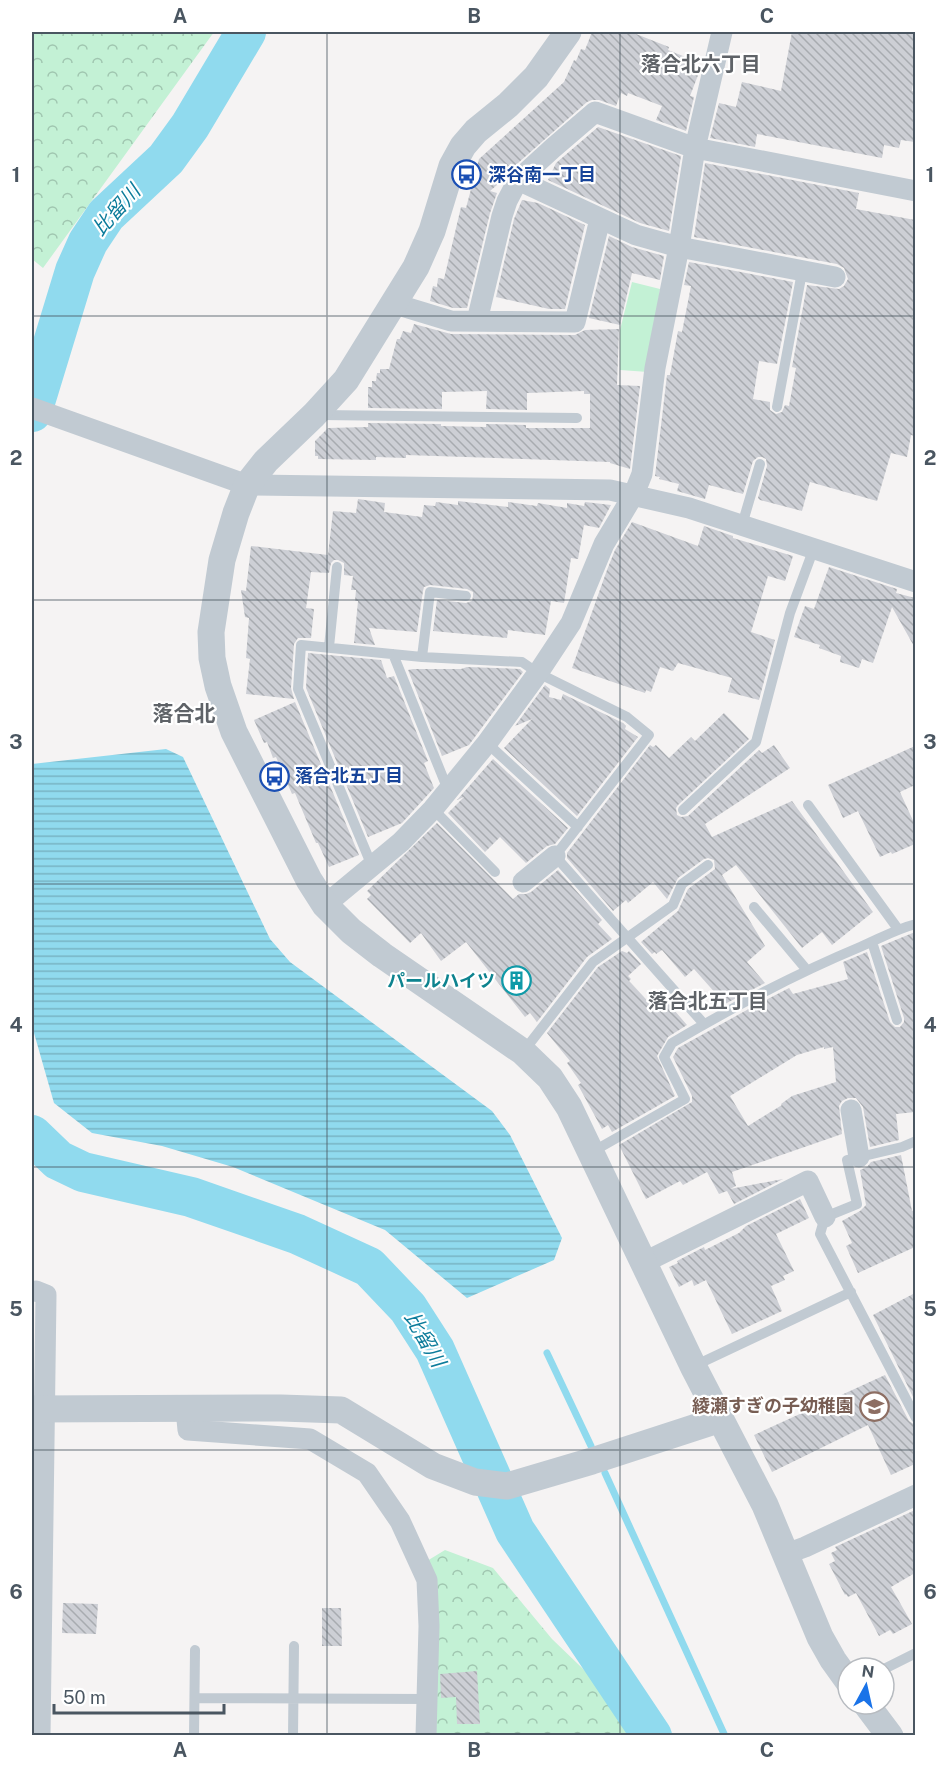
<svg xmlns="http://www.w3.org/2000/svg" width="947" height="1767" font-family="'Public Sans','Noto Sans JP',sans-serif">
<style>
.forest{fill:url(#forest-crowns)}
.park{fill:#c3f1d5}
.water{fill:url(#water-rules)}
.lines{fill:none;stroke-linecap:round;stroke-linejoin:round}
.stream{stroke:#90daee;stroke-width:7}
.river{stroke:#90daee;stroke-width:40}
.building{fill:url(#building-back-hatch);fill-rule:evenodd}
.service{stroke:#c1cad2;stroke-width:10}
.minor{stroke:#c1cad2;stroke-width:21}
.tertiary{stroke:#c1cad2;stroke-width:27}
.grid{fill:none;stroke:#4a5661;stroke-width:1.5;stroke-opacity:0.55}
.labels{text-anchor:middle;stroke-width:4.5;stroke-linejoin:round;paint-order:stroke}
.transit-label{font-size:18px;font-weight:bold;fill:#164399;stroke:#fff;text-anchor:start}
.culture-label{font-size:18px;font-weight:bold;fill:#0d838f;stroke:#fff;text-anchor:end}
.education-label{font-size:18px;font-weight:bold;fill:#785e54;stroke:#fff;text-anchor:end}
.neighbourhood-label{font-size:20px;font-weight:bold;fill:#5f6368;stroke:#fff}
.water-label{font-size:20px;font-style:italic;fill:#0c7c9b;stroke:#fff}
.quarter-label{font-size:21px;font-weight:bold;fill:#5f6368;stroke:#fff}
.neatline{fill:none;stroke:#4a5661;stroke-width:2}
.grid-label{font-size:20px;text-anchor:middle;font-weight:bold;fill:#4a5661}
</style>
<defs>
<pattern id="forest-crowns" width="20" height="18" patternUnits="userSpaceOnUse" patternTransform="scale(1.5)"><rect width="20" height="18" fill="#c3f1d5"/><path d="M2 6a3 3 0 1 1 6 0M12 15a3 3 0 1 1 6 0" fill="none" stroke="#a0c6b0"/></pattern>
<pattern id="water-rules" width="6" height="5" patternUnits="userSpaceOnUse" patternTransform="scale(1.5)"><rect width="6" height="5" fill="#90daee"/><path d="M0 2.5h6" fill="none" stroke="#78b4c4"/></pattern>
<pattern id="building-back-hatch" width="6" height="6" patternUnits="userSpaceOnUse" patternTransform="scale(1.5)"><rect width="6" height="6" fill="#cdcfd5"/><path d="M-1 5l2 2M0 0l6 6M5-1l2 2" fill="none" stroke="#a8abb0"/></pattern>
</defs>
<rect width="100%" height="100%" fill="#f5f3f3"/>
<path class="forest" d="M32 32H214L43 268 32 259Z
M445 1550 493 1568 552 1639 605 1690 636 1735H424L422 1564Z"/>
<path class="park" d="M632 282 660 289 648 372 620 370V330Z"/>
<path class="water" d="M166 749 183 757 270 939 290 962 492 1111 510 1135 562 1238 554 1260 467 1298 385 1230 233 1167 162 1146 92 1133 54 1103 32 1026V764Z"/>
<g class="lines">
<path class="stream" d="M547 1353 591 1446
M605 1473 725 1736"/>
<path class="river" d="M32 412 75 271 88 242 106 215 166 159 190 126 246 32
M32 1135 58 1160 83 1172 191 1197 297 1234 369 1267 408 1308 435 1350 515 1531 652 1736"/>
</g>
<path class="building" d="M592 32H631L669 47 668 50 698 62 695 68 700 70 690 96 694 97 686 131 656 120 662 106 628 93 627 96 621 93 616 106 599 100H592L587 102 509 171 504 179 490 191 497 193 490 213 467 308H453L430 301 433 286 437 287 438 278 444 279 461 207 466 208 479 159 564 82 574 60 576 61 581 49 585 50Z
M792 32H915V68L912 91H915V142L901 140 899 148 884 145 882 158 757 134 755 147 710 138 719 103 736 107 742 82 781 91Z
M598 127 681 156 669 231 640 223 548 180 556 163Z
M705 163 859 193 856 209 915 220V436L911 435 907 457 891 453 877 501 810 482 802 511 760 500 758 498 767 466 766 459 762 457H758L753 461 743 494 709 485 705 499 677 491 679 484 659 479 660 477 655 476 667 375H670L678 331 682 332 691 286 684 285 689 262 793 282 777 364 759 361 753 399 770 402V410L776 414 782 412 785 405 789 406 796 368 792 367 807 285 839 289 844 286 848 279 844 268 837 264 694 237Z
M522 200 538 203 585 225 565 309H549L496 297 514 219Z
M609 236 632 247 664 256 660 280 632 273 620 325 589 318Z
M414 324 451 334 575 335 585 330 619 329 617 385 640 386 630 469 610 463V462L406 455V458L376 457V460L318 459V456H315V441L328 428 368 427V423L441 424V426L486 427V424L526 425V428H590V394H584V391L527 393V410L486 409 487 391 442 392V409L368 408V387H372V381H376L377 373H380V369H389L397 339H400L403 331 411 333Z
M358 499 385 503 384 512 422 517 424 505 435 506 436 502 458 505V501L508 507V502L537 506 538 503 567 508V503L584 506 585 502 611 505 599 528 584 525 578 559 571 558 564 603 551 601 545 635 508 630 507 638 433 631 437 600 466 603 472 601 473 596V592L467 589 430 585 424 587 423 591 417 632 369 628 375 645 354 643 358 601H355L356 590H351L353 576 344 575V563L338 560H334L331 563 329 573 311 572 306 608 314 609 311 638H298L294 644 291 688 294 699 246 694 250 659 246 658 249 618 245 617 241 590 246 591 251 546 328 555 333 511 356 513Z
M632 522 698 546 704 526 733 536V538L793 556 785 581 768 576 751 632 775 640 759 700 728 692 732 678 678 663 673 671 660 667 651 692 646 690 645 693 572 668 607 570 615 550Z
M829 567 897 589 896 593 915 598V648L892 607 873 663 862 659 859 668 840 662 841 656 819 648 820 645 794 637 805 606 814 609Z
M308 653 381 660 387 678 394 676 428 761 424 763 434 788 402 823 368 837 306 688Z
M467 667 520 669 523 672 469 745 442 756 408 670 413 669H461Z
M545 685 550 689 549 697 561 700 563 694 623 723 626 726 625 729 638 737 577 816 504 748 532 719 515 726Z
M295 702 359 855 329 867 318 843H316L295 793 292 794 276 757 273 758 267 742 264 743 254 720Z
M724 713 749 739 678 805 676 808 677 815 681 817 688 816 759 750 762 753 774 745 790 768 705 824 712 837 792 801 873 912 832 945 822 932 802 948 736 865 722 875 765 946 747 962 765 983 725 1004 694 969 685 977 662 950 656 954 655 952 652 954 641 942 678 911 688 889 715 869 714 860 708 858 704 859 678 878 667 899 653 882 628 903 626 900 613 911 567 858V853L650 745 653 747 656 745 669 758 691 737 695 741Z
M915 746V785L900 792 915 825V844L892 854 891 852 880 857 858 811 843 818 828 785Z
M493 759 568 828 555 844 547 846 526 863 500 837 485 852 448 813 464 797 457 800Z
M437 823 513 899 519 894H526L531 892 558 870 602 920 598 924 612 939 587 957 537 1022 530 1013 525 1017 466 942 441 961 421 933 410 943 367 899 371 895 367 891Z
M915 932V1112L896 1114 899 1140 870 1147 863 1107 856 1098H848L842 1101 839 1106 842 1134 732 1172 736 1186 730 1189 783 1179 734 1204 727 1191 719 1194 707 1172 683 1185 680 1181 646 1199 619 1145 692 1102V1096L673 1057 678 1048 745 1011 789 988 793 994 848 979 843 962 867 952 890 1022 895 1027H900L904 1022V1018L881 946ZM824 1047V1049L833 1047 836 1082 792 1096 781 1104 782 1105 748 1126 730 1096 797 1055Z
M622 951 627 953 629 951 641 964 628 976 631 979 629 981 658 1012 668 1003 687 1025 668 1037 657 1056 675 1096 612 1132 608 1125 602 1129 578 1085 581 1083 567 1063 570 1061 547 1033 598 967Z
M901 1155 912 1211 915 1210V1247L858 1273 846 1246 852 1243 842 1221 860 1211 866 1205 860 1170 867 1167 871 1162Z
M800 1199 809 1218 776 1234 794 1271 783 1276 785 1280 771 1286 782 1311 732 1334 706 1280 694 1286 692 1280 679 1287 669 1267 678 1263 677 1261 704 1247 705 1250 739 1233 746 1226Z
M915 1293V1401L873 1315Z
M885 1375 909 1421 915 1425V1464L891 1475 868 1425 772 1472 754 1435Z
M915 1510V1573L891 1587 912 1624 893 1634 890 1630 879 1636 856 1593 848 1597 846 1594 845 1595 829 1564 835 1561 831 1553 837 1550 835 1547Z
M63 1603 98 1604 96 1634 62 1633Z
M322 1608H341L342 1646H322Z
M477 1671 480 1724H457L456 1697 441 1698 440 1674Z"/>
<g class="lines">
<path class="service" d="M777 407 802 272
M320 415 577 418
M742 525 760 464
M329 647 337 567
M393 654 448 790
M422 657 430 592 466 596
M487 743 578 827
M808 805 898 929
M433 809 495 872
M683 810 756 742 790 613 814 548
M372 866 298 689 301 645 422 657 522 662 538 673 627 717 649 735 555 856 704 1024
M754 907 806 969
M872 942 897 1020
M523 1052 593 962 673 905 682 884 708 865
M916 1141 902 1147 847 1160 857 1204 825 1217 820 1234 916 1418
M592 1152 685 1099 664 1057 672 1043C733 1007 795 974 860 947 879 939 896 929 916 924
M694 1366 851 1292
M884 1669 916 1653
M195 1698 426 1699
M194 1736 195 1650
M293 1736 294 1646"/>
<path class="minor" d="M518 180 636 235 679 247 835 277
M395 304 451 321 575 322 600 219
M477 321 502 216 507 201 518 180 553 148 595 112 695 148 916 191
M32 408 247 485 610 490 689 508 916 582
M523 882 555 856
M325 905 401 842 433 809 487 743 538 673 571 623 604 544 634 494 642 474 655 368 679 247 695 148 722 32
M851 1110 859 1157
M643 1263 808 1181 825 1217
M36 1291 46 1295 40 1736
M186 1409 188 1430 310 1439 367 1473 400 1521 427 1580 429 1626 426 1736
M786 1554 805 1547 916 1495"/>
<path class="tertiary" d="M568 32 536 77 508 105 476 131 463 146 452 166 432 231 416 267 346 380 314 415 266 461 247 485 236 513 222 560 211 632 212 658 218 686 234 732 309 880 325 905 351 931 382 955 523 1052 550 1078 569 1107 693 1366 765 1505 820 1637 833 1660 848 1681
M32 1409 281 1408 341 1410 433 1466 475 1482 507 1486 592 1461 721 1419
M866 1704 890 1736"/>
</g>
<path class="grid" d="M327 32V1736M620 32V1736M32 316H916M32 600H916M32 884H916M32 1167H916M32 1450H916"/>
<defs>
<symbol id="bus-ring" viewBox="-11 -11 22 22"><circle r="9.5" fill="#fff" stroke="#1a4fb4" stroke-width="1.5"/><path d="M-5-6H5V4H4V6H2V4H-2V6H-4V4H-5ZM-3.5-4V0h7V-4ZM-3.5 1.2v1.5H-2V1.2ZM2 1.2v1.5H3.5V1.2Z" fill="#1a4fb4"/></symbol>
<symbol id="building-ring" viewBox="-11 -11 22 22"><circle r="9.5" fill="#fff" stroke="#0f9aa8" stroke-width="1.5"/><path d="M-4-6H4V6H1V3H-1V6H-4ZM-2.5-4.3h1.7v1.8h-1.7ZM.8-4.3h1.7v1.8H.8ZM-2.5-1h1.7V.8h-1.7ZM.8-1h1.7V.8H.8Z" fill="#0f9aa8"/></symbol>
<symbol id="school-ring" viewBox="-11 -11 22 22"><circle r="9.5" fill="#fff" stroke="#8d6e63" stroke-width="1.5"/><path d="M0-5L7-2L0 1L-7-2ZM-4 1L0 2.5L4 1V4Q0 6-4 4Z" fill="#8d6e63"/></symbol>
</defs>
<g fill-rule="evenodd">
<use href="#bus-ring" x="450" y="158" width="33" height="33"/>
<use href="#bus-ring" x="258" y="760" width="33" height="33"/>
<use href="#building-ring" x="500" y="964" width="33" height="33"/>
<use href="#school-ring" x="858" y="1390" width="33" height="33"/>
</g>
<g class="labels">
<g class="transit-label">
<text x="488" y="181">深谷南一丁目</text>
<text x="295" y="782">落合北五丁目</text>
</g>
<g class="culture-label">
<text x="495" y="987">パールハイツ</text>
</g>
<g class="education-label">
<text x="854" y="1412">綾瀬すぎの子幼稚園</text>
</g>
<g class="neighbourhood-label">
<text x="701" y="71">落合北六丁目</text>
<text x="708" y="1008">落合北五丁目</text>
</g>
<g class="water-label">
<text transform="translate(116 210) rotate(-48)" y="7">比留川</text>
<text transform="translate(425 1339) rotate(60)" y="7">比留川</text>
</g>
<g class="quarter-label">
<text x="184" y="721">落合北</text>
</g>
</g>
<rect width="947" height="1767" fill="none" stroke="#ffffff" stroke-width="66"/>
<g transform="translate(866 1686) rotate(8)"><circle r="28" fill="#ffffff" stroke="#b7bbc0" stroke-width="1.5"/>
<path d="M0-4.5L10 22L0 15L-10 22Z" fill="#1a73e8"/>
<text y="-9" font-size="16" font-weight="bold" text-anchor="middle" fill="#4a5661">N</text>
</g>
<path d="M54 1704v9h170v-9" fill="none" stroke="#4a5661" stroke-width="3"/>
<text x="63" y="1704" font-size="18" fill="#4a5661" stroke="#ffffff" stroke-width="4.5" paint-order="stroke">50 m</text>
<rect x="33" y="33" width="881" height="1701" class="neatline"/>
<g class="grid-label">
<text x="180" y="23">A</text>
<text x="474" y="23">B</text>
<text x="767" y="23">C</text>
<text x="16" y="182">1</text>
<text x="930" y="182">1</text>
<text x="16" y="465">2</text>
<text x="930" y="465">2</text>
<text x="16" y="749">3</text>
<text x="930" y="749">3</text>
<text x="16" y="1032">4</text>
<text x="930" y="1032">4</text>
<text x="16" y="1316">5</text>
<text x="930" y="1316">5</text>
<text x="16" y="1599">6</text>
<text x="930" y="1599">6</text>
<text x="180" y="1757">A</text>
<text x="474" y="1757">B</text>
<text x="767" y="1757">C</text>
</g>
</svg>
